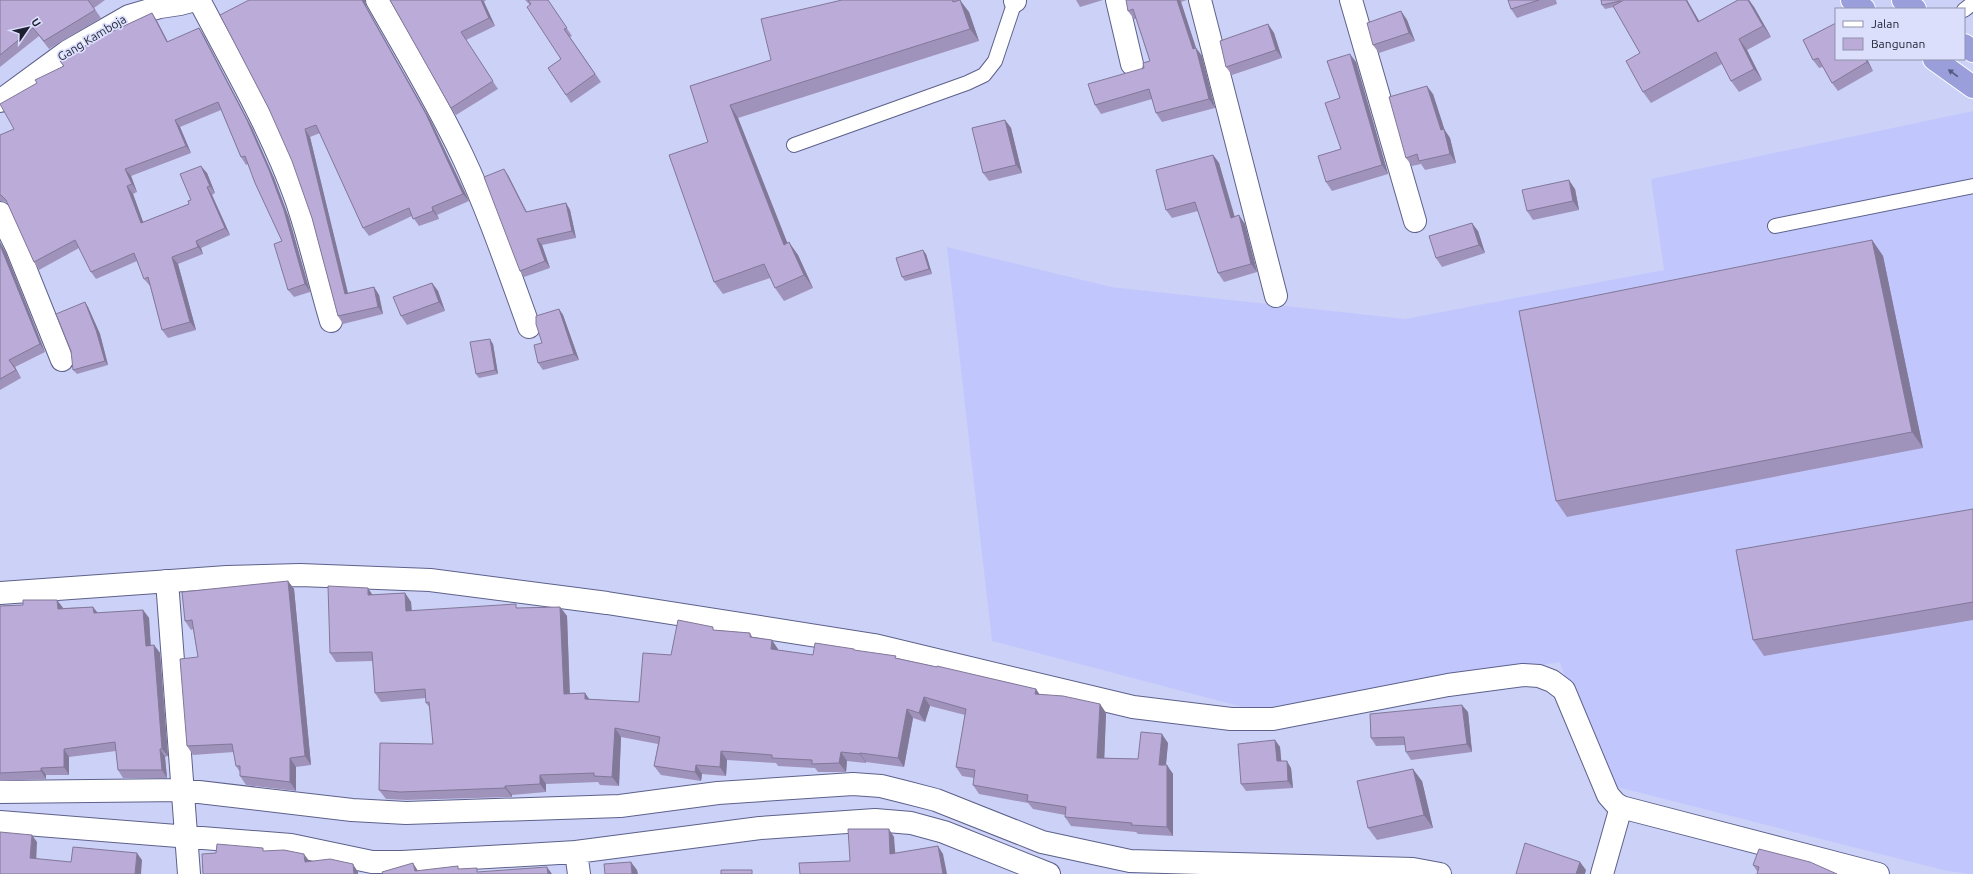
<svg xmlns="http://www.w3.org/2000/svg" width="1973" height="874" font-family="Ubuntu,sans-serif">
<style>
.built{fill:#c1c7fd}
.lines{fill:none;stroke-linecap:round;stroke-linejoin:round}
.service-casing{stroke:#5d618b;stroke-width:16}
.minor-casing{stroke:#5d618b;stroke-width:24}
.tertiary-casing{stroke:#5d618b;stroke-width:24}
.trunk-casing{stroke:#fff;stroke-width:24}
.service{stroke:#fff;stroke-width:14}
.minor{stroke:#fff;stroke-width:22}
.tertiary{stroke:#fff;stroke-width:22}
.trunk{stroke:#9a9edb;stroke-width:22}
.wall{fill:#a093bb}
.shaded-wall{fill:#827898}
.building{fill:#baabd9;stroke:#827898}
.oneway{fill:#56597d}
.labels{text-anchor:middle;stroke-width:3.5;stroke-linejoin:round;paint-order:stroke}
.street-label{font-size:12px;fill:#1e2031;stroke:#dbdffc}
</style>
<rect width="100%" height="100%" fill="#ccd1f7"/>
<path class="built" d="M1973 111V874L1947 871 1598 782 1560 662 1254 710 992 641 947 247 1111 287 1405 319 1664 270 1651 179Z"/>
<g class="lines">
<defs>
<path id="service" d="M1964 10 1973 3
M794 145 967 83 984 75 995 61 1015 1
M1775 226 1973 186"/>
<path id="minor" d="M199 0C233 65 271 129 296 199 310 239 319 281 331 321
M377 0C406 51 437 102 462 155 488 210 508 269 529 327
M1117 0 1132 64
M1200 0 1276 296
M1351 0 1415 221
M1015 1V0
M0 101 68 51 129 16 160 7 180 4 195 0
M0 213 17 248 62 360
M167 581 189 874
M0 792 182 790 352 810 406 813 620 806 718 793 853 784 881 786 905 792 936 800 1042 842 1130 861 1413 869 1440 874
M0 822 291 845 372 862H402L576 852 760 828 875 820 911 823 944 832 1049 874
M576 852 579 874
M1602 874 1621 807"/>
<path id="tertiary" d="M0 593 227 577 300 575 430 580 607 603 874 645 1133 707 1231 719H1273L1448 685 1523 675 1539 676 1552 681 1564 690 1608 795 1615 803 1621 807 1878 874"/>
<path id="trunk" d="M1852 0 1864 9
M1903 0 1915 9
M1964 45 1973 51
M1934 59 1973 87"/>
</defs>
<use href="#service" class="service-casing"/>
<use href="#minor" class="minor-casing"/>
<use href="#tertiary" class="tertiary-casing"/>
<use href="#trunk" class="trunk-casing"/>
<use href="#service" class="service"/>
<use href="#minor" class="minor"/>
<use href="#tertiary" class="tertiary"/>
<use href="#trunk" class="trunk"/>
</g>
<path class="wall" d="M0 0H105L94 8 101 18 49 49 39 36 0 67Z
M249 0H365L366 6 431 121 469 201 437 215 439 219 419 226 412 216 369 236 363 228 320 133 310 137 348 293 374 287 379 295 383 314 343 324 338 316 312 218Z
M390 0H486L484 2 495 26 466 40 498 89 456 115 451 108Z
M525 0H548L572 36 570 37 601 82 571 103 548 68 561 59 530 5Z
M842 0H957L969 12 979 41 738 118 787 243 798 255 813 288 784 301 775 288 770 278 723 294 714 282 708 142 690 86 771 60Z
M1076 0H1103L1080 7Z
M1126 0H1187L1181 2 1196 48 1202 56 1215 108 1162 122 1156 113 1152 99 1101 114 1095 105 1144 68 1150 61 1136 19H1134L1128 11Z
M1508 0H1556L1557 4 1517 18 1511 9Z
M1601 0H1622V1L1624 0H1687L1699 21 1738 0H1749L1754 7 1771 37 1747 50 1762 80 1739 92 1731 81 1722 64 1651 103 1643 92 1640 53 1614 7 1605 9 1602 5Z
M1401 11 1407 20 1415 41 1379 53 1373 45Z
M152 13 157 21 168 42 199 28 204 36 252 128 274 178 289 218 310 292 294 297 288 290 282 241 248 164 246 165 241 157 221 110 180 127 191 153 131 176 137 192 133 194 143 222 189 204 207 173 215 193 212 195 230 235 201 248 203 254 178 264 196 330 168 338 162 330 150 286 144 279 137 261 96 279 91 272 79 248 39 270 34 262 8 203 7 202 0 201V135L14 129 37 83 63 66 60 61 111 32Z
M1268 24 1274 33 1282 58 1232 75 1226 67Z
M1803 40 1836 59H1867L1873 71 1838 91 1832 83 1823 67 1819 68 1813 60Z
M1356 62 1388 174 1332 191 1326 182 1341 149 1340 98Z
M1433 94 1444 129 1450 138 1456 163 1425 170 1421 164 1412 166 1406 158Z
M1005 120 1011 128 1022 173 989 181 983 173Z
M1213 155 1219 163 1235 217 1245 224 1257 272 1224 282 1218 273 1198 211 1172 218 1166 210Z
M508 175 527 212 566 203 570 210 576 238 542 245 550 268 524 277 520 271Z
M1575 189 1579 210 1533 220 1527 211Z
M1478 231 1485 253 1442 267 1436 258Z
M1872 240 1883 256 1923 448 1567 517 1556 501Z
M0 242 6 253 45 352 15 367 21 378 0 390Z
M926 254 932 274 905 281 902 277Z
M432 283 438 291 445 311 407 325 401 316Z
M85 302 88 307 100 334 108 365 77 374 73 370Z
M559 309 563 315 579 360 543 370 538 363Z
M493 344 498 374 479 378 476 374Z
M1973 509V620L1764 656 1753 640Z
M288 581 294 589 311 765 296 767V791L246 785 240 776V772L236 766 234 752 193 755 187 746 198 657 193 629 191 630 185 621Z
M405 593 411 602 412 611 560 607 567 616 570 694 585 693 589 699 639 702 671 655 716 630 750 633 753 638 778 649V650L813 655 855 651 897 658 1036 689 1039 694 1100 704 1106 713 1104 758 1138 759 1168 743 1166 765 1173 774V836L1138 834 1136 832 1071 826 1065 817V815L1033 809 1028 803 979 794 973 785 974 778 962 776 956 767 965 715 930 706 925 722 913 718 904 767 866 762V763L847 761 846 772H818L815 768 778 766 776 763 727 760 726 776 702 774 701 781 661 775 654 766 658 744 621 737 619 786 600 785 598 782 546 784V792L512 795V797L406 800 386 799 379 790 433 744 430 708 426 703V698L381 702 375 693 373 661 336 662 330 653 373 595Z
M57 600 63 608 93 607 98 613 143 610 149 618 151 646 154 645 160 653 168 756 165 757 167 778H123L118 770 116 751 69 757V775H46V779L0 781V606L23 605Z
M1468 712 1472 752 1411 760 1406 752 1405 745 1376 746 1371 738Z
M1275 740 1280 747 1281 761 1291 768 1293 788 1246 791 1241 784Z
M1422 781 1433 828 1377 840 1368 828Z
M1753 865 1837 874 1757 871Z"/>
<path class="shaded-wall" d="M362 0H365L366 6 431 121 469 201 463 194Z
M481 0H482L484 2 495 26 489 18Z
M960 0 969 12 979 41 970 29Z
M1177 0H1180L1181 2 1196 48 1202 56 1215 108 1209 99Z
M1686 0H1687L1706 33 1698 22Z
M1748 0H1749L1754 7 1771 37 1763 26Z
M1401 11 1407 20 1415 41 1409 33Z
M152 13 157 21 172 50 167 42Z
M1268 24 1274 33 1282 58 1276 50Z
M199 28 204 36 252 128 274 178 289 218 310 292 305 284Z
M1739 39 1747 50 1762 80 1754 69Z
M1350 54 1356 62 1388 174 1382 165Z
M1866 59H1867L1873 71 1867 62Z
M1427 86 1433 94 1446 134 1444 129 1450 138 1456 163 1450 154 1441 130Z
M730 105 738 118 793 257 784 245Z
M175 120 180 127 191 153 186 146Z
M1005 120 1011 128 1022 173 1016 165Z
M305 129 310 137 350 302 345 294Z
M1213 155 1219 163 1237 226 1231 218Z
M201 166 207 173 215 193 210 186Z
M125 169 131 176 137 192 132 184Z
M504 169 508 175 530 219 526 212Z
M1569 180 1575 189 1579 210 1573 201Z
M127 186 133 194 146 230 141 223Z
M207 187 212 195 230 235 225 228Z
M566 203 570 210 576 238 572 231Z
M432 207 437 215 439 219 433 211Z
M1239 215 1245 224 1257 272 1251 264Z
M1472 223 1478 231 1485 253 1479 245Z
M537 239 542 245 550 268 545 261Z
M1872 240 1883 256 1923 448 1912 432Z
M196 241 201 248 203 254 198 247Z
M0 242 6 253 45 352 40 344 0 245Z
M789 242 798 255 813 288 804 275Z
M923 250 926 254 932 274 929 269Z
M172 257 178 264 196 330 190 322Z
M432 283 438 291 445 311 439 302Z
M374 287 379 295 383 314 378 307Z
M85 302 88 307 100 334 108 365 105 361Z
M559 309 563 315 579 360 574 354Z
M490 339 493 344 498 374 495 370Z
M9 360 15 367 21 378 16 370Z
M288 581 294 589 311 765 305 756Z
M368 588 374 597 368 595Z
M405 593 411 602 412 620 406 611Z
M57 600 63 608V617L58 609Z
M93 607 99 615 94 613Z
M560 607 567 616 570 703 564 694Z
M143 610 149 618 151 654 146 646Z
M772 640 778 649V658L771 649Z
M154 645 160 653 168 756 162 749Z
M1036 689 1042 698 1035 694Z
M585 693 591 702 585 699Z
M924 697 930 706 925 722 919 713Z
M1100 704 1106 713 1104 767 1097 758Z
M1462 705 1468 712 1472 752 1467 744Z
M907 709 913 718 904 767 898 758Z
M615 728 621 737 619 786 612 777Z
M1162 734 1168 743 1165 774 1159 765Z
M1275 740 1280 747 1282 768 1277 761Z
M64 749 69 757V775L64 767Z
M160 749 165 757 167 778 162 770Z
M721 751 727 760 726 776 720 767Z
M841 752 847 761 846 772 839 763Z
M860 753 866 762V763L860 754Z
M290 758 296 767V791L290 782Z
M1287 761 1291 768 1293 788 1288 781Z
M696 765 702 774 701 781 695 772Z
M1167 765 1173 774V836L1167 827Z
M41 768 46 775V779L41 771Z
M1413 769 1422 781 1433 828 1424 815Z
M540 775 546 784V792L540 784Z
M505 786 512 795V797L505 788Z
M889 829 894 837 896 862 890 854Z
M32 835 37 842 36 865 30 858Z
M938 846 943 854 947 874H943Z
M137 853 142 860 141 874H135Z
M304 854 310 862H305Z
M631 862 637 870 638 874H632Z
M1580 862 1586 870 1585 874H1576Z
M413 863 420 874 415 871Z
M353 864 358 872V874H354Z
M547 867 552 874H548Z"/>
<path class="building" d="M0 0H88L95 10 44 41 33 28 0 55Z
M249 0H362L426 114 463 194 432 207 433 211 413 219 409 208 363 228 316 125 305 129 345 294 374 287 378 307 338 316 312 218 292 161 269 109 220 15Z
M390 0H481L489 18 461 32 493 81 451 108Z
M528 0H548L567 28 564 29 595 74 566 95 548 68 561 59 527 7 531 4Z
M842 0H952L953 2 960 0 970 29 730 105 784 245 789 242 804 275 775 288 764 264 714 282 669 155 708 142 690 86 771 60 761 19Z
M1126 0H1177L1193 49 1196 48 1209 99 1156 113 1149 89 1095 105 1088 84 1144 68 1143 63 1150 61 1133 9 1128 11Z
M1508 0H1539L1511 9Z
M1601 0H1620V1L1602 5Z
M1624 0H1686L1698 22 1738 0H1748L1763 26 1739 39 1754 69 1731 81 1716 52 1643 92 1626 61 1640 53 1613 6Z
M1401 11 1409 33 1373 45 1367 23Z
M152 13 167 42 199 28 247 120 269 170 284 210 305 284 288 290 274 244 282 241 255 183 245 156 241 157 218 102 175 120 186 146 125 169 132 184 127 186 141 223 189 204 188 201 191 200 180 174 201 166 210 186 207 187 225 228 196 241 198 247 172 257 190 322 162 330 148 277 144 279 134 253 91 272 75 240 34 262 6 200 1 195H0V135L14 129 0 104 37 83 35 80 64 66 60 61 110 31 111 32Z
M1836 23V59H1866L1867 62 1832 83 1818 58 1813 60 1803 40Z
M1268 24 1276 50 1226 67 1220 41Z
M1350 54 1382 165 1326 182 1318 156 1341 149 1325 103 1340 98 1327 61Z
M1427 86 1441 130 1444 129 1450 154 1419 161 1417 154 1406 158 1389 97Z
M1005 120 1016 165 983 173 972 128Z
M1213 155 1231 218 1239 215 1251 264 1218 273 1195 202 1166 210 1156 170Z
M504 169 526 212 566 203 572 231 537 239 545 261 520 271 484 177Z
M1569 180 1573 201 1527 211 1522 190Z
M1472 223 1479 245 1436 258 1429 236Z
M1872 240 1912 432 1556 501 1519 311Z
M0 245 40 344 9 360 16 370 0 379Z
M923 250 929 269 902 277 896 258Z
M432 283 439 302 401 316 393 297Z
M85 302 96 330 105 361 73 370 71 351 56 314Z
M559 309 574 354 538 363 534 345 542 343 536 324V316Z
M490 339 495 370 476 374 470 342Z
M1973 509V602L1753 640 1736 550Z
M288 581 305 756 290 758V782L240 776V766H236L232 744 187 746 180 659 198 657 192 620 185 621 182 592Z
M328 586 368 588V595L405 593 406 611 516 604V608L560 607 564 694 585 693V699L639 702 643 653 671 655 678 620 713 627V630L750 633V637L772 640 771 649 813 655 815 643 854 649V650L896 656 895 658 937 667V666L1036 689 1035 694 1063 696 1100 704 1097 758 1138 759 1141 732 1162 734 1159 765H1167V827L1131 825 1132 823 1065 817 1066 807 1027 801 1028 795 973 785 975 770 956 767 966 709 924 697 919 713 907 709 898 758 860 753V754L841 752 839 763 812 764V760L772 758V755L721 751 720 767 696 765 695 772 654 766 660 737 615 728 612 777 594 776V773L540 775V784L505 786V788L400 792 379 790 380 743 433 744 429 702 426 703 425 689 375 693 372 652 330 653Z
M23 600H57L58 609 93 607 94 613 143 610 146 646 154 645 162 749H160L162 770H118L115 742 64 749V767L41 768V771L0 773V606L23 605Z
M1462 705 1467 744 1406 752 1404 737 1371 738 1370 714Z
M1275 740 1277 761H1287L1288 781 1241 784 1238 744Z
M1413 769 1424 815 1368 828 1357 781Z
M848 829H889L890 854 938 846 943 874H800L799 863 850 861Z
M0 832 32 835 30 858 71 862 73 847 137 853 135 874H0Z
M1525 843 1580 862 1576 874H1516Z
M217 844 263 848V851L284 850 304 854 305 862 330 859 353 864 354 874H203L202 854 216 853Z
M1759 849 1810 862 1837 874H1757L1759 867 1753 865Z
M631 862 632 874H605L604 864Z
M413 863 415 871 458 866V869L477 868V872L547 867 548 874H383L382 872Z
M721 870H752V874H721Z"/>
<defs><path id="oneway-solid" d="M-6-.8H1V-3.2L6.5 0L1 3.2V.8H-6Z"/></defs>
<use class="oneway" href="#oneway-solid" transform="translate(1953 73) rotate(-144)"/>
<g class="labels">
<g class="street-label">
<text transform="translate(92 38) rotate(-31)" y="4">Gang Kamboja</text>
</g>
</g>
<rect x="1835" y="8" width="130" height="52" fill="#dbdffc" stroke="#8f93ab"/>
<rect x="1843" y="21" width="20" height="6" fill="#ffffff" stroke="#8f93ab"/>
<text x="1871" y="28" font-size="12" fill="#1e2031">Jalan</text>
<rect x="1843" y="38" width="20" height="12" fill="#baabd9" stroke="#8f93ab"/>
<text x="1871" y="48" font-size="12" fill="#1e2031">Bangunan</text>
<g transform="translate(28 28) rotate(56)" stroke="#dbdffc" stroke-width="3" paint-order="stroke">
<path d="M0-3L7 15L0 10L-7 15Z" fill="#1e2031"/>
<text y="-6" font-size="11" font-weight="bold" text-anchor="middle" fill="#1e2031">U</text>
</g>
</svg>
